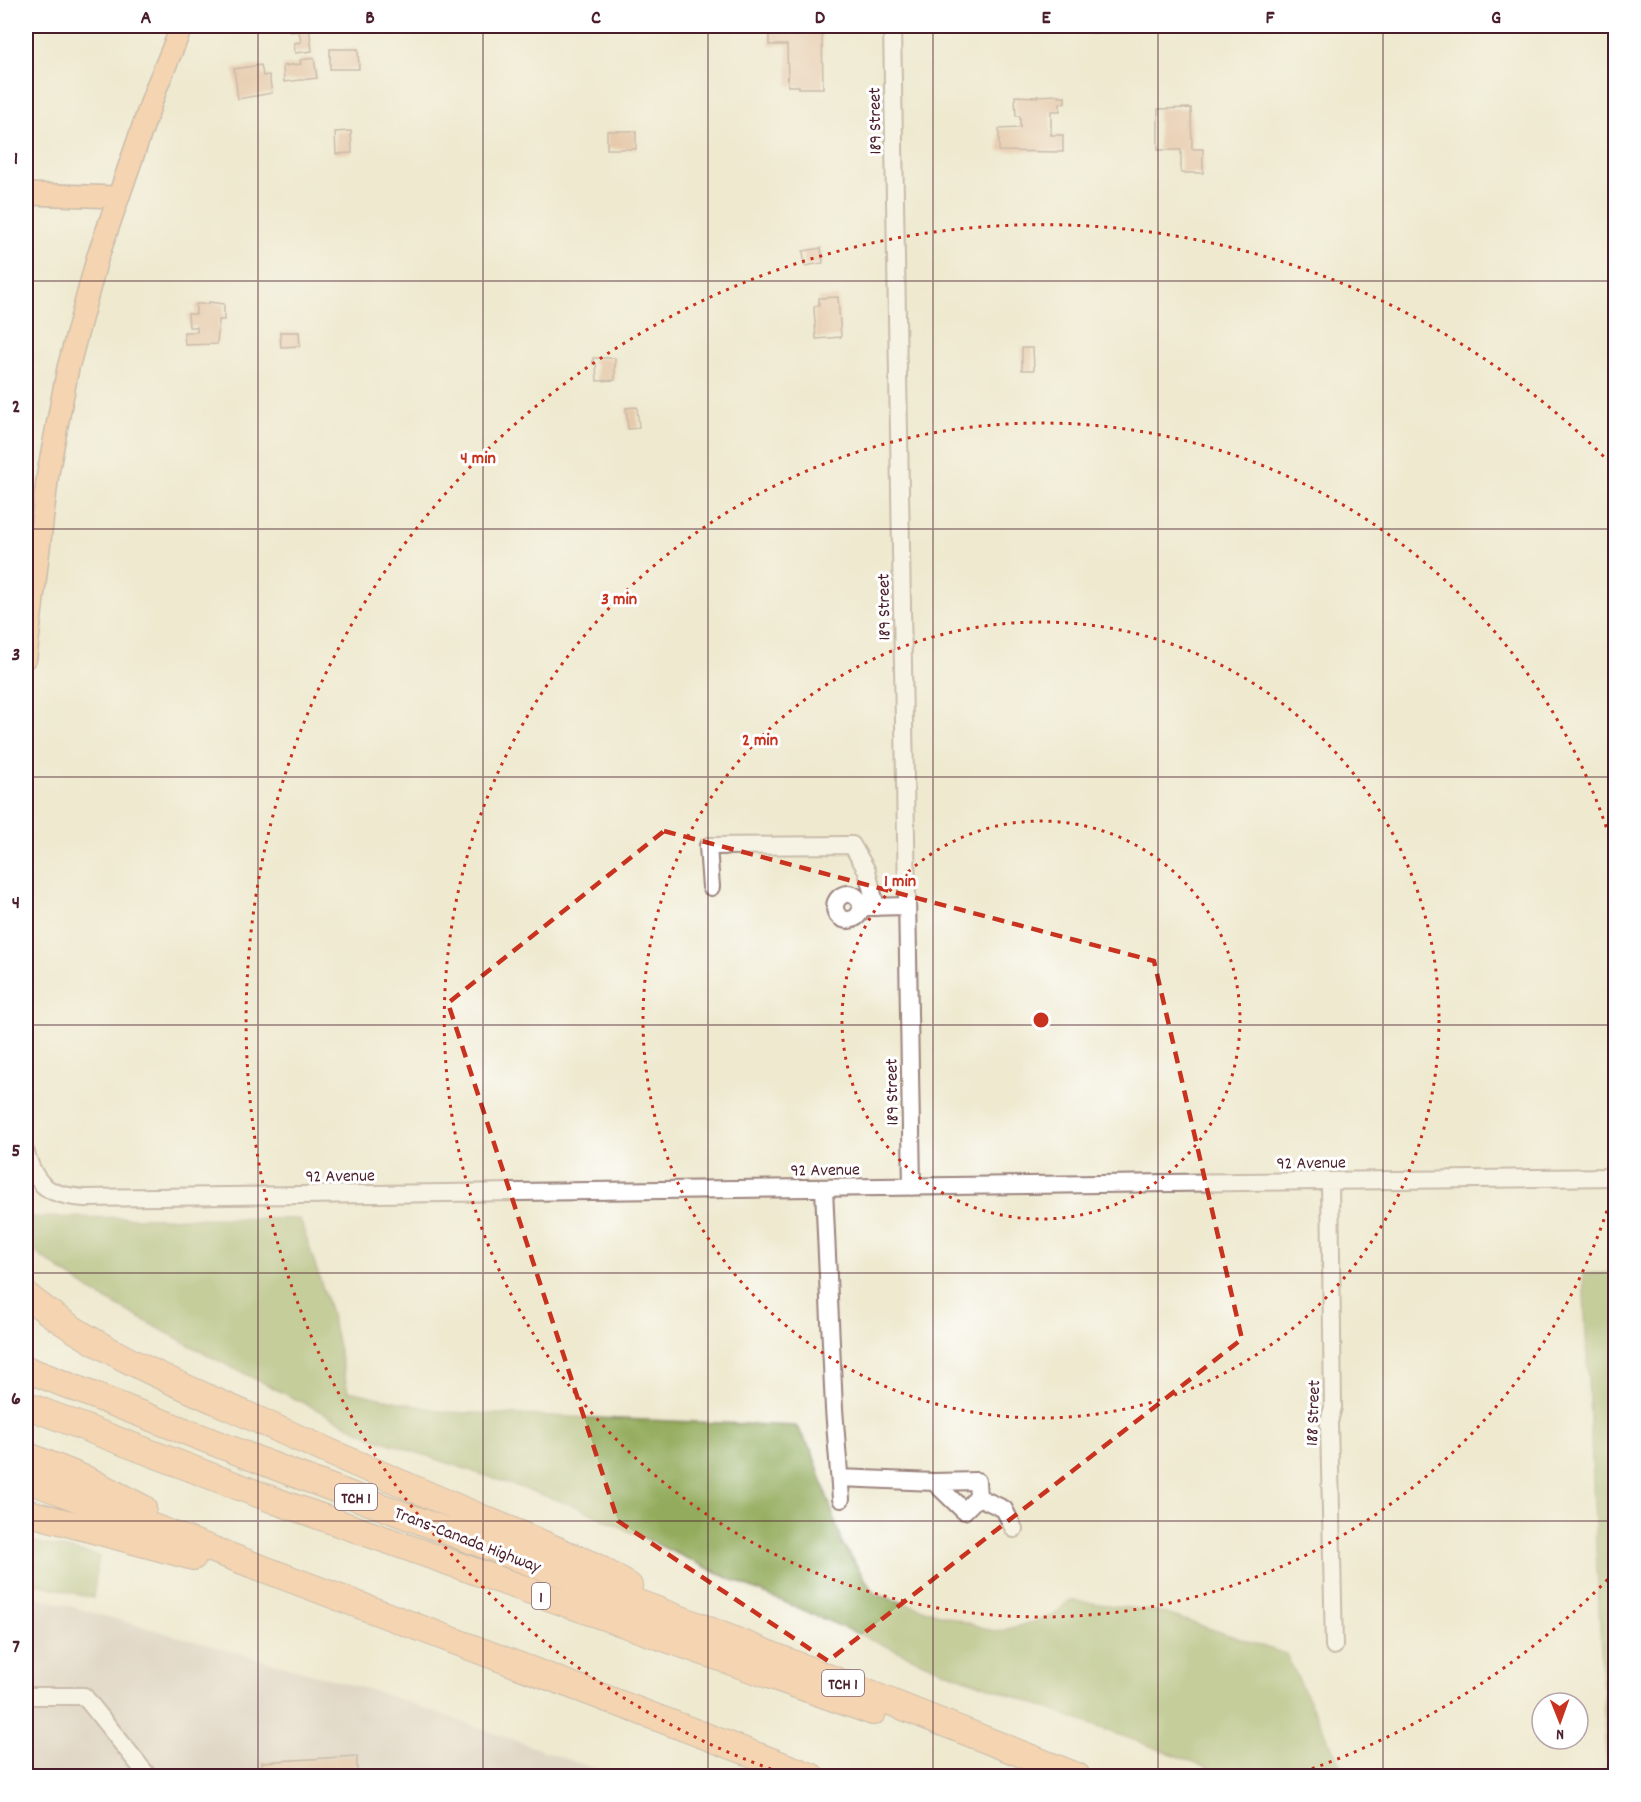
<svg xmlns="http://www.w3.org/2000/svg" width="1641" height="1802" font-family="Dekko,sans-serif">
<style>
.industrial{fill:#cfc0ba}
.forest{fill:#93ab5c;stroke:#6e6544;stroke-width:1.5}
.building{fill:#dea482}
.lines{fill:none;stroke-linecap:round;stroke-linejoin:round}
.minor-casing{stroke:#9c847d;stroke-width:20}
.major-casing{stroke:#9c847d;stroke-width:24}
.highway-casing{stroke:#9c847d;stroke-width:28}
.minor{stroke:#fff;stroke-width:16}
.major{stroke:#fbbb8c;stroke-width:21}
.highway{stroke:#fbbb8c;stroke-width:26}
.marked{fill:none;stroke:#c8321e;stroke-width:4.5;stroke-dasharray:12 8;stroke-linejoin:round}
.grid{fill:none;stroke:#4a1f2b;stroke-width:1.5;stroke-opacity:0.55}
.ring{fill:none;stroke:#c8321e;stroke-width:3;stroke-dasharray:3 6}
.labels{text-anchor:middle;stroke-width:6;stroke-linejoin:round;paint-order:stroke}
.shield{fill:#fff;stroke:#80626b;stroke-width:1.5}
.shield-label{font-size:16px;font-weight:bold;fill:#4a1f2b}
.street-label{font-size:18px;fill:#4a1f2b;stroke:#fff}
.centre{fill:#c8321e;stroke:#fff;stroke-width:3}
.ring-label{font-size:18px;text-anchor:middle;font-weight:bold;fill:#c8321e;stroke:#fff;stroke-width:6;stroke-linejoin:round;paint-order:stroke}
.neatline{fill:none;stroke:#4a1f2b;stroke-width:2}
.grid-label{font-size:20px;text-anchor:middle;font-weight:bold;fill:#4a1f2b}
</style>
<rect width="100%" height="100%" fill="#fff"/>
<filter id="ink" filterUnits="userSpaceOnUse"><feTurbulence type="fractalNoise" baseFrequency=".0167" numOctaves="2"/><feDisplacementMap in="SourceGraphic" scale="12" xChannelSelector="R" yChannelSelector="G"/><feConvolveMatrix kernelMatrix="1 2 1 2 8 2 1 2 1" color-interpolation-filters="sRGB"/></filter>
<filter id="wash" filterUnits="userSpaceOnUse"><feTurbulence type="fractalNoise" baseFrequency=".008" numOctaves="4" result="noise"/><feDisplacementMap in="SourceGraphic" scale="24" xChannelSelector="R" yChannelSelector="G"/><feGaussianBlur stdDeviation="1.35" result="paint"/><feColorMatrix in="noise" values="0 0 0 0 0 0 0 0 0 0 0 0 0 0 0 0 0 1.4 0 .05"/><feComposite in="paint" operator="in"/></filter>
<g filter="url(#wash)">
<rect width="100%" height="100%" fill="#eee9cf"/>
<path class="industrial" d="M26 1594 378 1692 615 1776H26Z"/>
<path class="forest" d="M26 1207 32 1217 300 1219 330 1310 348 1391 446 1412 796 1426 812 1451 843 1545 875 1594 997 1632 1053 1616 1070 1600 1160 1612 1286 1654 1346 1776H1232L937 1668 735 1581 578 1507 374 1438 215 1359 94 1293 26 1246Z
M1615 1273 1616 1776H1607L1583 1274Z
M26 1540 99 1556 93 1598 26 1581Z"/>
<g id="blocks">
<path class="building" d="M289 26H309L312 51 295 53 294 43 301 42 299 31 290 32Z
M1091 26H1124V32L1091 33Z
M822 30 823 88H799V86H788L787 45H769V31Z
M330 49H358L359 69H330Z
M314 58 317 78 284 82 283 66 301 64 300 60Z
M261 65 263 76 269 75 272 93 238 99 234 69Z
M1059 95V97H1065V103H1060V111H1051V135H1063V152L999 151V129L1020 128V116H1016L1015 96 1037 97V96Z
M1191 108 1192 149H1203V173H1181V150H1158V109Z
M351 131 352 153 336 154 335 132Z
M607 131H636V149H607Z
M821 248 823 263 805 266 803 251Z
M838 297 841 337 816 339 814 308 815 306H819V298Z
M209 302 224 304V320H219L217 344 185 345 184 332H197V327H189L188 314H196V304H209Z
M280 332H299L300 346 281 347Z
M1022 348H1033L1034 370H1022Z
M593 358H615V380L597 381 596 364H593Z
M637 407 639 428 628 429 626 408Z
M357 1756V1776H262V1762Z"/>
</g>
</g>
<g filter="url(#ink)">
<use href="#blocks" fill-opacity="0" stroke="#9c847d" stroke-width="1.5"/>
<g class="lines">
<defs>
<path id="minor" d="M892 26 912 1187
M711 887 708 846 852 845 867 871 876 907
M835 907a13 13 0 1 1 26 0a13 13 0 1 1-26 0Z
M866 907 907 906
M26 1153C36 1187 49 1195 84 1198L1616 1177
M1330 1181 1333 1407 1329 1422 1334 1646
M824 1189 834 1409 841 1499
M840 1478 934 1482 964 1511 978 1497 977 1481 934 1482
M978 1497 1004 1509 1014 1529
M26 1696H84L148 1776"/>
<path id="major" d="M26 194 118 197
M26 657 48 473 68 368 97 259 157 86 182 26"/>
<path id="highway" d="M26 1295C91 1348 168 1380 245 1414 360 1467 478 1516 595 1566L629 1586
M26 1369 284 1470 689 1622 1077 1776
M26 1405 276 1501 873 1712
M26 1455 88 1480 143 1508
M26 1479 811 1776
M26 1512 193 1557"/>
</defs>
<use href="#minor" class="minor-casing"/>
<use href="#major" class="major-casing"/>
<use href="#highway" class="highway-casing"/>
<use href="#minor" class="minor"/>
<use href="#major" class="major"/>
<use href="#highway" class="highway"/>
</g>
</g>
<path d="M0 0H1641V1802H0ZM664 831 1154 961 1242 1339 828 1661 618 1521 448 1003Z" fill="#eee9cf" fill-opacity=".55" fill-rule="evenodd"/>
<path class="marked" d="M664 831 1154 961 1242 1339 828 1661 618 1521 448 1003Z"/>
<path class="grid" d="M258 26V1776M483 26V1776M708 26V1776M933 26V1776M1158 26V1776M1383 26V1776M26 281H1616M26 529H1616M26 777H1616M26 1025H1616M26 1273H1616M26 1521H1616"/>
<g class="ring">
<circle cx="1041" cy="1020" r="199"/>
<circle cx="1041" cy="1020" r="398"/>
<path d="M1615 1185A597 597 0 1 1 1615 855"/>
<path d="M1614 1573A796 796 0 0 1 1294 1775M788 1775A796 796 0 1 1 1614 467"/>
</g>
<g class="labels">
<g class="shield">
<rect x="335" y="1484" width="42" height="26" rx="4.5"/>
<rect x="532" y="1583" width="18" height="26" rx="4.5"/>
<rect x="822" y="1670" width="42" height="26" rx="4.5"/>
</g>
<g class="shield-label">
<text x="356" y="1503">TCH 1</text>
<text x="541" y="1602">1</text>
<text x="843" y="1689">TCH 1</text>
</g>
<g class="street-label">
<text transform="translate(874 121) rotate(-91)" y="6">189 Street</text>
<text transform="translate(883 607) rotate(-91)" y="6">189 Street</text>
<text transform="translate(891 1092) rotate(-91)" y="6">189 Street</text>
<text transform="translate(1311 1162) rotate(-1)" y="6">92 Avenue</text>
<text transform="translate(825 1169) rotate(-1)" y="6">92 Avenue</text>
<text transform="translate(340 1175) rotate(-1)" y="6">92 Avenue</text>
<text transform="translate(1312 1413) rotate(-88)" y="6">188 Street</text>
<text transform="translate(468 1539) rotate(21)" y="6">Trans-Canada Highway</text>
</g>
</g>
<circle cx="1041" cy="1020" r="9" class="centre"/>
<g class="ring-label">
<text x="478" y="463">4 min</text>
<text x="619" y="604">3 min</text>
<text x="760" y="745">2 min</text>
<text x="900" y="886">1 min</text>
</g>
<rect width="1641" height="1802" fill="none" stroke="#fff" stroke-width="66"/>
<g transform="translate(1560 1721) rotate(179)"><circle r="28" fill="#ffffff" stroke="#b7a5aa" stroke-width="1.5"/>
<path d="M0-4.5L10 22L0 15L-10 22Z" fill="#c8321e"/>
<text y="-9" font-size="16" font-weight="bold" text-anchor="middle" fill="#4a1f2b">N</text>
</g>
<rect x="33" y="33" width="1575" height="1736" class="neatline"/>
<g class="grid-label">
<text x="146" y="23">A</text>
<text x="370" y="23">B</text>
<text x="596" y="23">C</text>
<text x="820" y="23">D</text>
<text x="1046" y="23">E</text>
<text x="1270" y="23">F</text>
<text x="1496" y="23">G</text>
<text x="16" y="164">1</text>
<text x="16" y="412">2</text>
<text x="16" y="660">3</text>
<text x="16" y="908">4</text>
<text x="16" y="1156">5</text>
<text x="16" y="1404">6</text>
<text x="16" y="1652">7</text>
</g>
</svg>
